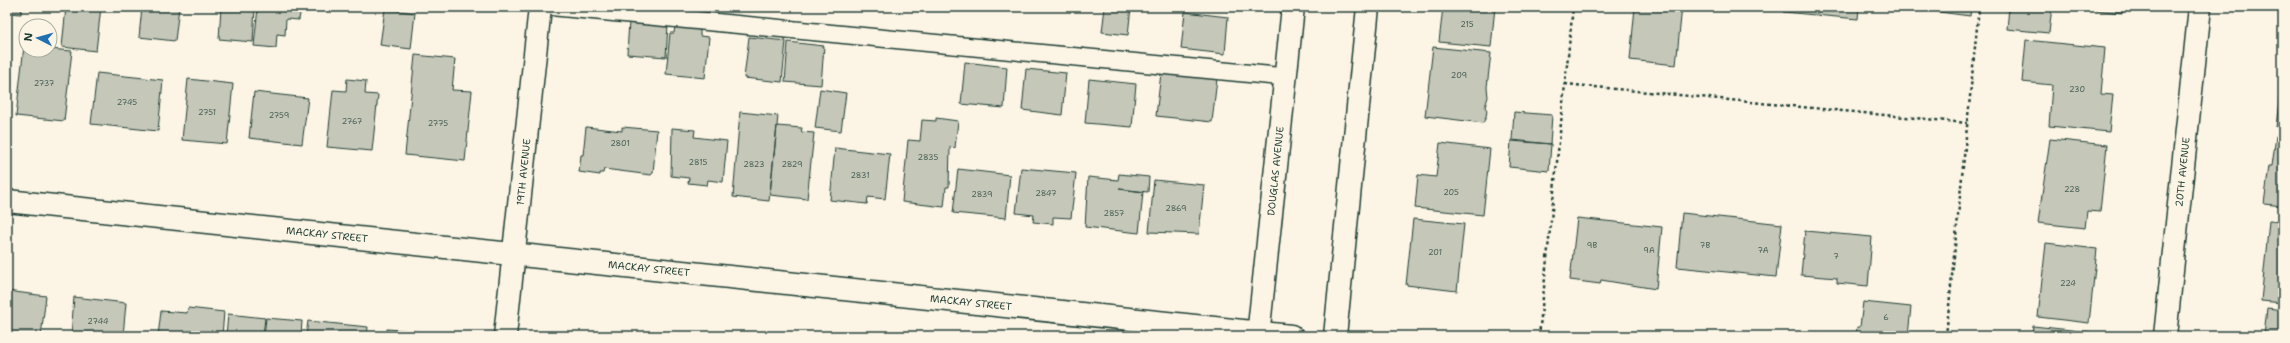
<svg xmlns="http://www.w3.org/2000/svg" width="2290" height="343" font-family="'Shantell Sans',sans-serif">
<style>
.building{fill:#c5c7b9;stroke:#1f3d34}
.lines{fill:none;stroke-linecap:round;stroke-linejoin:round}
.service-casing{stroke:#1f3d34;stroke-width:20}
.minor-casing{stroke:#1f3d34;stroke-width:25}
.tertiary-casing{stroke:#1f3d34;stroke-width:25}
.path{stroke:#1f3d34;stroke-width:2.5;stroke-dasharray:3 3;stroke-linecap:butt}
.service{stroke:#fcf5e5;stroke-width:17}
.minor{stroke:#fcf5e5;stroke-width:22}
.tertiary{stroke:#fcf5e5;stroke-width:22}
.labels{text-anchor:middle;stroke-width:3;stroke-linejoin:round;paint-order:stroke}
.number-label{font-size:8px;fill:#486055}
.street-label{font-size:10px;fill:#1f3d34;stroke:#fcf5e5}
</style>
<rect width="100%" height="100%" fill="#fcf5e5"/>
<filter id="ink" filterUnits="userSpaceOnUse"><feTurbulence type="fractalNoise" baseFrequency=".025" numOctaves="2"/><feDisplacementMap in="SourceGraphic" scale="8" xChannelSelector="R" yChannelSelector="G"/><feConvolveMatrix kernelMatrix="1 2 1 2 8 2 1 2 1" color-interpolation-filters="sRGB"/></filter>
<g filter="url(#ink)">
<path class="building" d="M7 7H22L21 14 7 13Z
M66 7H101L96 51 62 47Z
M142 7H179L175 41 139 37Z
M221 7H255L253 42 219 39Z
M258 7H301L299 20 286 19 285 35 277 34 276 48 254 46Z
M1105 7H1131L1128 35 1102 32Z
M1443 7H1495L1491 47 1439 42Z
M1635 7H1682L1676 65 1630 60Z
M1784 7H1859L1858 19 1783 12Z
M1901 7H1971L1970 16Z
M2009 7H2052L2049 33 2007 29Z
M2065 7H2123V13Z
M385 9 415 13 411 49 380 45Z
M1185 12 1228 17 1225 54 1181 49Z
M629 21 668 25 666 57 627 54Z
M675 26 700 30V36L709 37 705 78 666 74 670 33H674Z
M749 37 786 41 782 82 744 78Z
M2026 40 2105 48 2101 94 2113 95 2109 132 2049 126 2052 85 2022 82Z
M788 42 824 46 821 85 785 82Z
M24 46H26V50L50 49 72 51 64 121 16 116Z
M1433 47 1491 53 1487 87 1488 97 1485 107 1487 110 1486 117 1483 123 1425 116Z
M415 55 455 59 452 90 472 91 465 161 405 155Z
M965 62 1007 67 1004 108 961 104Z
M2283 65V128L2276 127Z
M1026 69 1066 73 1062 115 1022 110Z
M97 73 163 80 158 131 91 124Z
M1161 73 1217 79 1212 122 1156 116Z
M188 79 233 84 227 144 182 140Z
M347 79 366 81 365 94 378 95 372 151 327 147 333 90 346 91Z
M1089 79 1136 84 1132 127 1085 123Z
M820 89 846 93 841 131 815 128Z
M254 92 308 98 302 144 249 138Z
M740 112 778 116 769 201 733 197Z
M1514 112 1552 115 1550 144 1512 140Z
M936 118 958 121 955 148 950 147 949 187H946L944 207 902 202 908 140 920 141 922 120 936 121Z
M777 126 802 128 801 132 814 133 807 199 770 195Z
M586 127 622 131V127L657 130 653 173 651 175 604 169 603 173H600V175L579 172 581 155H583Z
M672 128 695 130 694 137 727 141 723 182 708 180 707 185 688 183 689 178 671 176Z
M2276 136H2283V206L2264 204 2269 166H2272Z
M2050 139 2107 145 2100 212 2087 211 2085 228 2038 223Z
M1511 141 1551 144 1549 171 1509 167Z
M1440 143 1490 149 1483 215 1415 208 1418 175 1436 177Z
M835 148 890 154 885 199 868 197 867 204 830 200Z
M1021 168 1076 173 1071 218 1053 217V224L1033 222 1034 215 1016 213Z
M958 169 1010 175 1006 218 953 213Z
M1119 174 1149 177 1148 192 1119 189 1143 192 1139 233 1085 227 1088 177 1118 180Z
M1154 180 1204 185 1199 234 1149 232Z
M1682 213 1782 224 1776 277 1677 267Z
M1577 218 1662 227 1656 289 1601 280 1600 284 1570 280Z
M1413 219 1464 224 1457 291 1406 285Z
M2269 221 2283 222V303L2261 301Z
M1805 231 1872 237 1868 286 1837 283V278L1801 275Z
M2046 243 2097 249 2089 323 2038 317Z
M7 291 46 296 41 336H7Z
M74 297 126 303 123 336H71Z
M1863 302 1911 307 1908 336H1856L1857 327H1860Z
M188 308 224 312 222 336H158L161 311 187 313Z
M2267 308 2283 310V336H2264Z
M228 314 265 318 263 336H226Z
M266 318 302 321 301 336H264Z
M308 321 368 327 367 336H306Z
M2033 326 2090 332 2089 336H2032Z
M387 329 439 333V336H386Z"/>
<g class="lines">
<defs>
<path id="service" d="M556 7 1286 77"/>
<path id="minor" d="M7 201 1291 336
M505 336 540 7
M2165 336 2200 7"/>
<path id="tertiary" d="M1258 336 1293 7
M1335 336 1368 7"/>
</defs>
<use href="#service" class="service-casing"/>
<use href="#minor" class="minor-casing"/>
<use href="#tertiary" class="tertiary-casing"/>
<path class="path" d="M1565 84 1967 123
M1539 336 1573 7
M1946 336 1979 7"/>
<use href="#service" class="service"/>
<use href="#minor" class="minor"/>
<use href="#tertiary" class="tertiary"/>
</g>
</g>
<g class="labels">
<g class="number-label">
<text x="1467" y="27">215</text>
<text x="1459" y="78">209</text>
<text x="44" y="86">2737</text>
<text x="2077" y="92">230</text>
<text x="127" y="105">2745</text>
<text x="207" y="115">2751</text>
<text x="279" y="118">2759</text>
<text x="352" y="124">2767</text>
<text x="438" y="126">2775</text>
<text x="620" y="146">2801</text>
<text x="928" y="160">2835</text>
<text x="698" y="165">2815</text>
<text x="754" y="167">2823</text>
<text x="792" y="167">2829</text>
<text x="860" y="178">2831</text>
<text x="2072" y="192">228</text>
<text x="1451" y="195">205</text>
<text x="1046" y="196">2847</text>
<text x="982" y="197">2839</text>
<text x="1176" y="211">2869</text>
<text x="1114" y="216">2857</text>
<text x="1592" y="248">9B</text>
<text x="1705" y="248">7B</text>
<text x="1649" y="253">9A</text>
<text x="1763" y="253">7A</text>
<text x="1435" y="255">201</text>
<text x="1836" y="259">7</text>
<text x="2068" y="286">224</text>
<text x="1886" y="320">6</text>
<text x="98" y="324">2744</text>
</g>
<g class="street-label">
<text transform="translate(1275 171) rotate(-84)" y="4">DOUGLAS AVENUE</text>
<text transform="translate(523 172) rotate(-84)" y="4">19TH AVENUE</text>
<text transform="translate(2182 172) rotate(-84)" y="4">20TH AVENUE</text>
<text transform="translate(327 234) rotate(6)" y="4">MACKAY STREET</text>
<text transform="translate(649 268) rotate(6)" y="4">MACKAY STREET</text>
<text transform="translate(971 302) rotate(6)" y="4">MACKAY STREET</text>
</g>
</g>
<rect width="2290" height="343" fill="none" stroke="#fcf5e5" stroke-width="24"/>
<rect x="12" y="12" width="2266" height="319" fill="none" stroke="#1f3d34" stroke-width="1.5" filter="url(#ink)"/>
<g transform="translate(38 38) rotate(276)"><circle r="19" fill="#fcf5e5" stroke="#a4ab9e"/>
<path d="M0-3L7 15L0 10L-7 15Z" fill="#1f6fb2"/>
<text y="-6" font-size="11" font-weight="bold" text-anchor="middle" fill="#1f3d34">N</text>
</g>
</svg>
